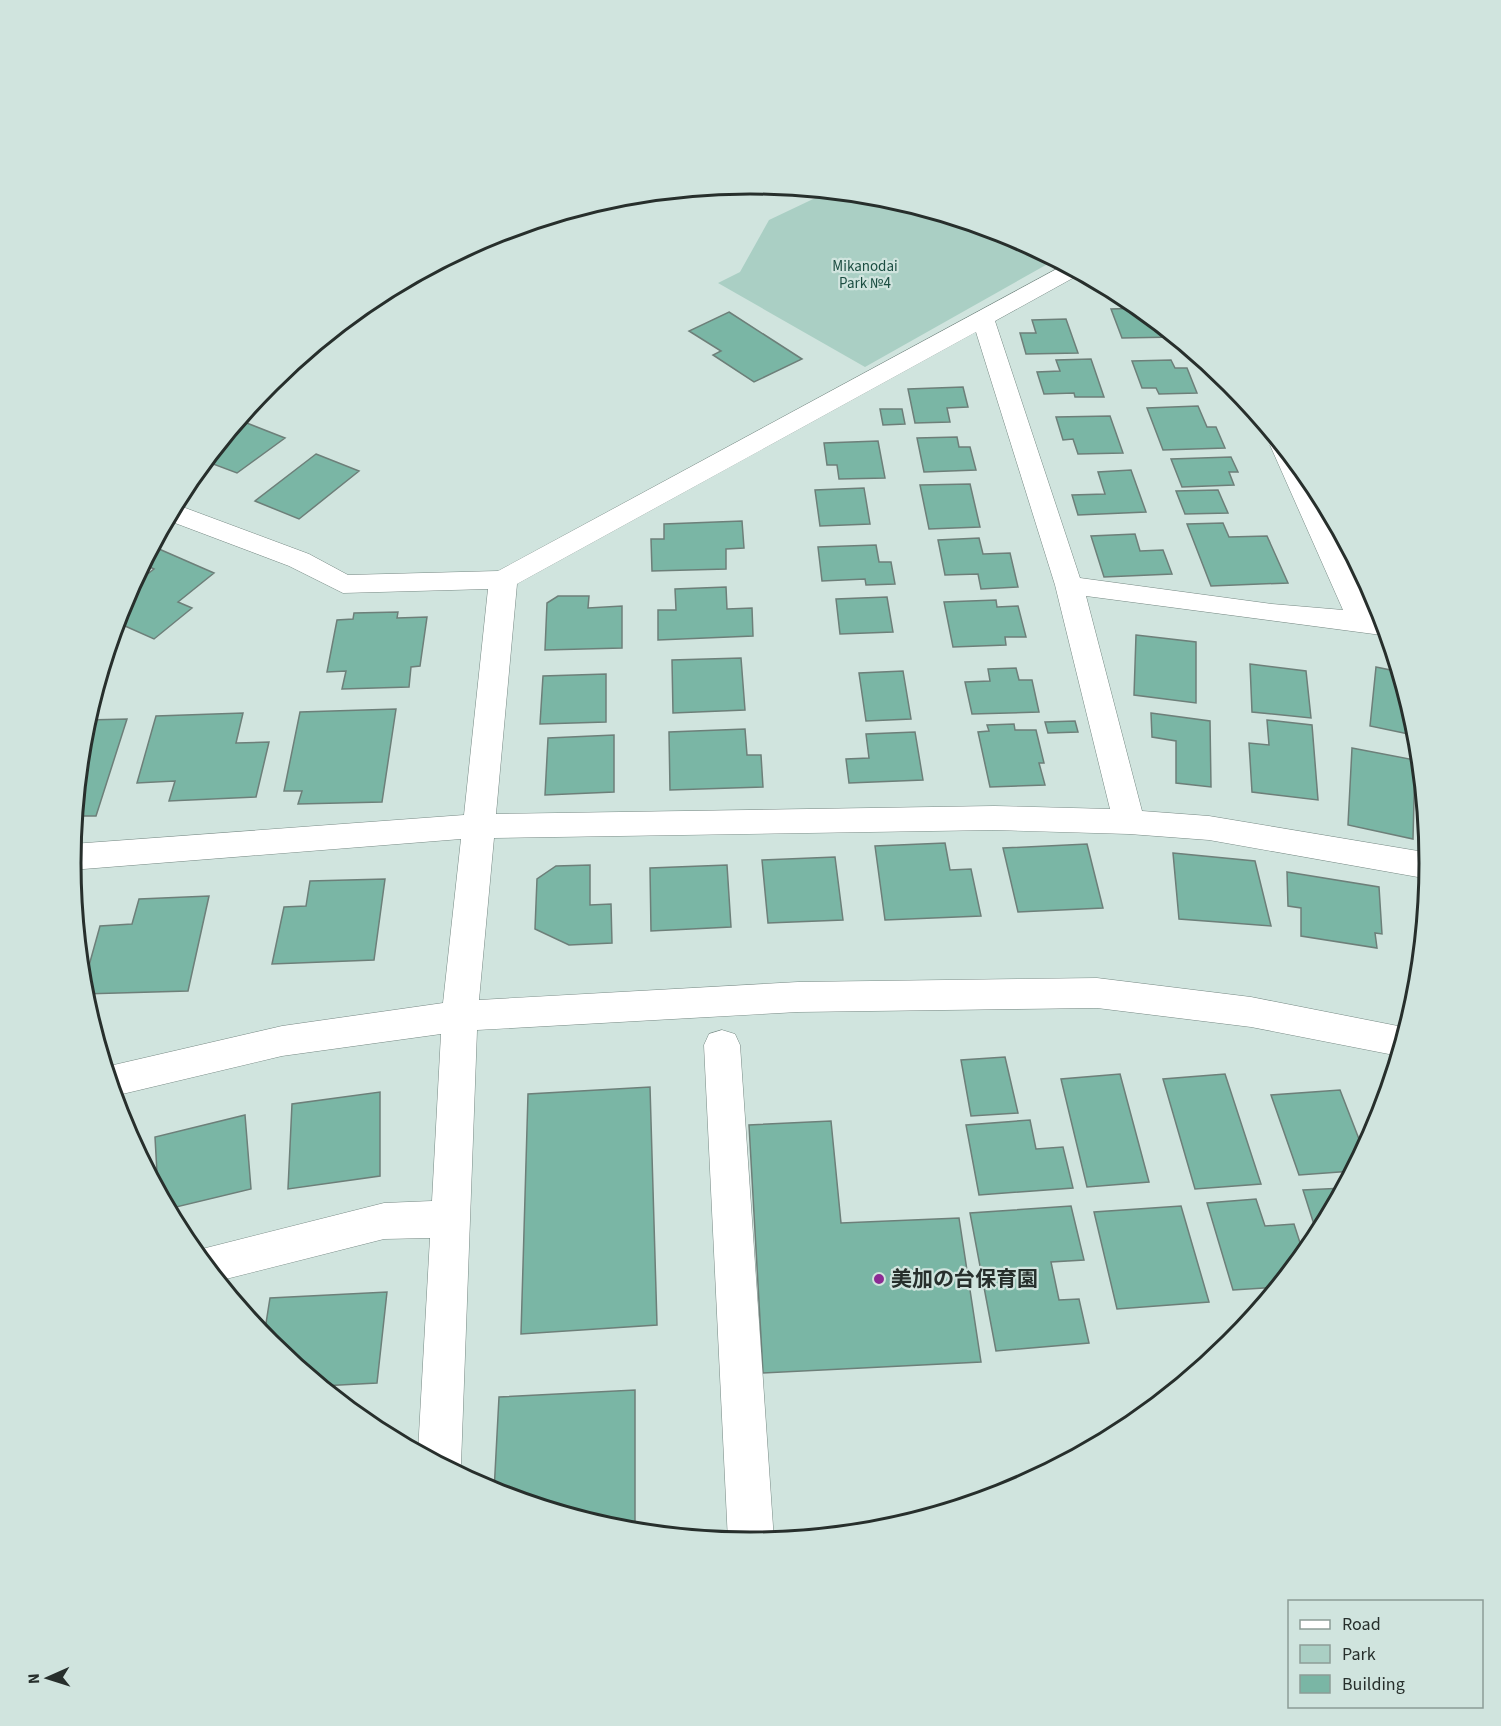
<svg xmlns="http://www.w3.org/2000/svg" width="1501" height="1726" font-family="'Source Sans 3','Noto Sans JP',sans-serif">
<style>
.green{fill:#aacfc4}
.building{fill:#7ab6a5;stroke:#6d7f79;stroke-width:1.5}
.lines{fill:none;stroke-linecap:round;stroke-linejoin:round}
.minor-casing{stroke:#778984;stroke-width:1}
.minor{fill:#fff;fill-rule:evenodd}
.poi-dot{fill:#8c2b94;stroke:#d0e4de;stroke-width:2}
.labels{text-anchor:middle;stroke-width:4.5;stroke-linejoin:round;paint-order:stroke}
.far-park-label{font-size:15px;fill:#1b4d41;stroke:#d0e4de}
.near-poi-label{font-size:21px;font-weight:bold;fill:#272f2c;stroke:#d0e4de;text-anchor:start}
.rim{fill:none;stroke:#272f2c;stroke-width:3}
</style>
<rect width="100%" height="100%" fill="#d0e4de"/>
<path class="green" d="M830 191 883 196 981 226 1053 261 865 367 718 283 740 272 769 220Z"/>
<path class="building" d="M1113 289 1129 298 1131 300H1117Z
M1141 308 1174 335 1175 337 1122 338 1111 309Z
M729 312 802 359 754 382 713 355 721 351 689 331Z
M1066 319 1078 353 1026 354 1020 333H1036L1032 320Z
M1091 359 1104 397H1075L1074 393 1044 394 1037 372 1060 371 1056 360Z
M1171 360 1175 368H1187L1197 393 1159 394 1156 388H1142L1132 361Z
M963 387 968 407 947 408 950 422 915 423 908 389Z
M1198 406 1207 427H1216L1225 448 1163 450 1147 408Z
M880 409H902L905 424 883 425Z
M1110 416 1123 453 1078 454 1073 439 1063 440 1056 417Z
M239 420 285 438 237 473 205 461Z
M957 437 959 447H970L976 470 924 472 917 438Z
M878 441 885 478 839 479 837 465H827L824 443Z
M316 454 359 471 299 519 255 501Z
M1231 457 1238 472H1229L1234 485 1182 487 1171 459Z
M1131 470 1146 512 1078 515 1072 495 1105 494 1098 472Z
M970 484 980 527 929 529 920 485Z
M864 488 870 524 820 526 815 490Z
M1218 490 1228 513 1185 514 1176 491Z
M742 521 744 548 726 549V569L652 571 651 539H664V524Z
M1223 523 1229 537 1267 536 1288 583 1211 586 1187 524Z
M1135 534 1140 551 1163 550 1172 574 1104 577 1091 536Z
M979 538 983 554 1010 553 1018 587 981 589 978 574 945 575 938 540Z
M876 545 879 562H891L895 584 866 585 865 579 822 581 818 547Z
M159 549 214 573 178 602 192 608 154 639 116 622 119 613 126 607 122 605 131 587 154 569 143 564 146 559Z
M726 587 727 609 752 608 753 636 658 640V610H676L675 589Z
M558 596H589L588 608 622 606V648L545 650 547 603Z
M887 597 893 632 840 634 836 599Z
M996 600 997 607 1018 606 1026 637H1005L1006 645 953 647 944 602Z
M398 612 397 618 427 617 420 666 411 667 409 687 342 689 346 671 327 672 337 620 353 619 354 613Z
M1136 635 1196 642V703L1134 695Z
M741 658 745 710 673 713 672 660Z
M1250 664 1306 671 1311 718 1252 712Z
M1376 667 1400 672 1418 736 1370 726Z
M1016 668 1019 680H1032L1039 712 972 714 965 682 990 681 988 669Z
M903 671 911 719 866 721 859 673Z
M606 674V722L540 724 543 676Z
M396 709 382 802 298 804 302 791H284L300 712Z
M243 713 236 743 269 742 256 797 169 801 175 781 137 783 156 716Z
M1151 713 1210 721 1211 787 1176 783V741L1152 737Z
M127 719 96 816H75L87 720Z
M1267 720 1312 725 1318 800 1252 792 1249 743 1269 745Z
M1075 721 1078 732 1048 733 1045 722Z
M1014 724 1015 730H1036L1044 763H1039L1045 785 990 787 978 732 989 731 987 725Z
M745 729 747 755H761L763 787 670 790 669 732Z
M915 732 923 780 849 783 846 759 869 758 866 734Z
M614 735V792L545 795 548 738Z
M1352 748 1415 760 1413 839 1348 825Z
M945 843 950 870 971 869 981 916 885 920 875 846Z
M1087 844 1103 908 1018 912 1003 848Z
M1173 853 1255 861 1271 926 1179 919Z
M835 857 843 920 768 923 762 860Z
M590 865V905L611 904 612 943 569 945 535 929 537 879 556 866Z
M727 865 731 927 651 931 650 868Z
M1287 872 1379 887 1382 934 1375 933 1377 948 1301 936V908L1288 906Z
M385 879 374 960 272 964 284 907 306 906 310 881Z
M209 896 188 991 83 994V987L100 926 132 924 139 899Z
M1005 1057 1018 1113 971 1116 961 1060Z
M1120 1074 1149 1182 1087 1187 1061 1079Z
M1225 1074 1261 1184 1195 1189 1163 1079Z
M650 1087 657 1325 521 1334 528 1094Z
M1340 1090 1364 1152 1353 1171 1299 1175 1271 1095Z
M380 1092V1176L288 1189 292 1104Z
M245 1115 251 1189 168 1209 158 1191 155 1137Z
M1030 1120 1036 1149 1063 1147 1073 1188 979 1195 966 1125Z
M831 1121 841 1223 959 1218 981 1362 763 1373 749 1125Z
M1344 1188 1318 1237 1303 1190Z
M1256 1199 1265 1226 1294 1224 1304 1255 1278 1287 1233 1290 1207 1203Z
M1071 1206 1084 1260 1051 1262 1059 1300 1079 1299 1089 1343 996 1351 970 1213Z
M1181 1206 1209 1302 1117 1309 1094 1212Z
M387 1292 377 1383 321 1386 264 1336 270 1298Z
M635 1390V1532L618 1530 494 1492 499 1397Z"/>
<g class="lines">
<defs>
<path id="minor" d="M1066 264 1082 273 995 321 1080 578 1272 604 1343 610 1270 445 1278 439 1312 480 1373 614 1383 617 1389 636 1086 596 1142 811 1209 816 1430 853 1429 879 1209 840 1129 834 994 830 494 838 479 1000 798 982 1097 978 1251 997 1403 1027 1408 1028 1399 1056 1251 1027 1097 1008 798 1012 477 1030 461 1464 457 1473 418 1452 430 1238 384 1239 218 1281 194 1251 384 1203 432 1201 441 1034 282 1056 114 1096 105 1067 282 1026 443 1003 461 839 71 870 72 844 464 815 488 589 343 593 289 566 167 520 175 505 180 506 309 554 348 575 498 571ZM976 332 1055 585 1110 809 994 806 496 814 517 584Z
M722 1030 735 1034 740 1045 774 1541 750 1543 728 1541 704 1045 709 1034Z"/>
</defs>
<use href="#minor" class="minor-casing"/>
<use href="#minor" class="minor"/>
</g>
<circle class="poi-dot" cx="879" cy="1279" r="6"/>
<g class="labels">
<g class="far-park-label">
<text x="865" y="271">Mikanodai<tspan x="865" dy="17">Park №4</tspan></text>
</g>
<g class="near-poi-label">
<text x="891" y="1286">美加の台保育園</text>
</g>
</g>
<path d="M0 0H1501V1726H0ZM81 863a669 669 0 1 1 1338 0a669 669 0 1 1-1338 0Z" fill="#d0e4de" fill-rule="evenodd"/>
<path class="rim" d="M81 863a669 669 0 1 1 1338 0a669 669 0 1 1-1338 0Z"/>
<rect x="1288" y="1600" width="195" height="108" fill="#d0e4de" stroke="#8c9c97" stroke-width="1.5"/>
<rect x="1300" y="1620" width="30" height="9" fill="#ffffff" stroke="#8c9c97" stroke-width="1.5"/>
<text x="1342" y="1630" font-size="18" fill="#272f2c">Road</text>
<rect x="1300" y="1645" width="30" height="18" fill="#aacfc4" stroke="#8c9c97" stroke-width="1.5"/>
<text x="1342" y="1660" font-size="18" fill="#272f2c">Park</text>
<rect x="1300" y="1675" width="30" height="18" fill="#7ab6a5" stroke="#8c9c97" stroke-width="1.5"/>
<text x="1342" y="1690" font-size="18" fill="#272f2c">Building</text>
<g transform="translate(48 1678) rotate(267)" stroke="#d0e4de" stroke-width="4.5" paint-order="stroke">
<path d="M0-4.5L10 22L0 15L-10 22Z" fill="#272f2c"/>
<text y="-9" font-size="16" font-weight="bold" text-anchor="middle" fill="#272f2c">N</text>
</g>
</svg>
